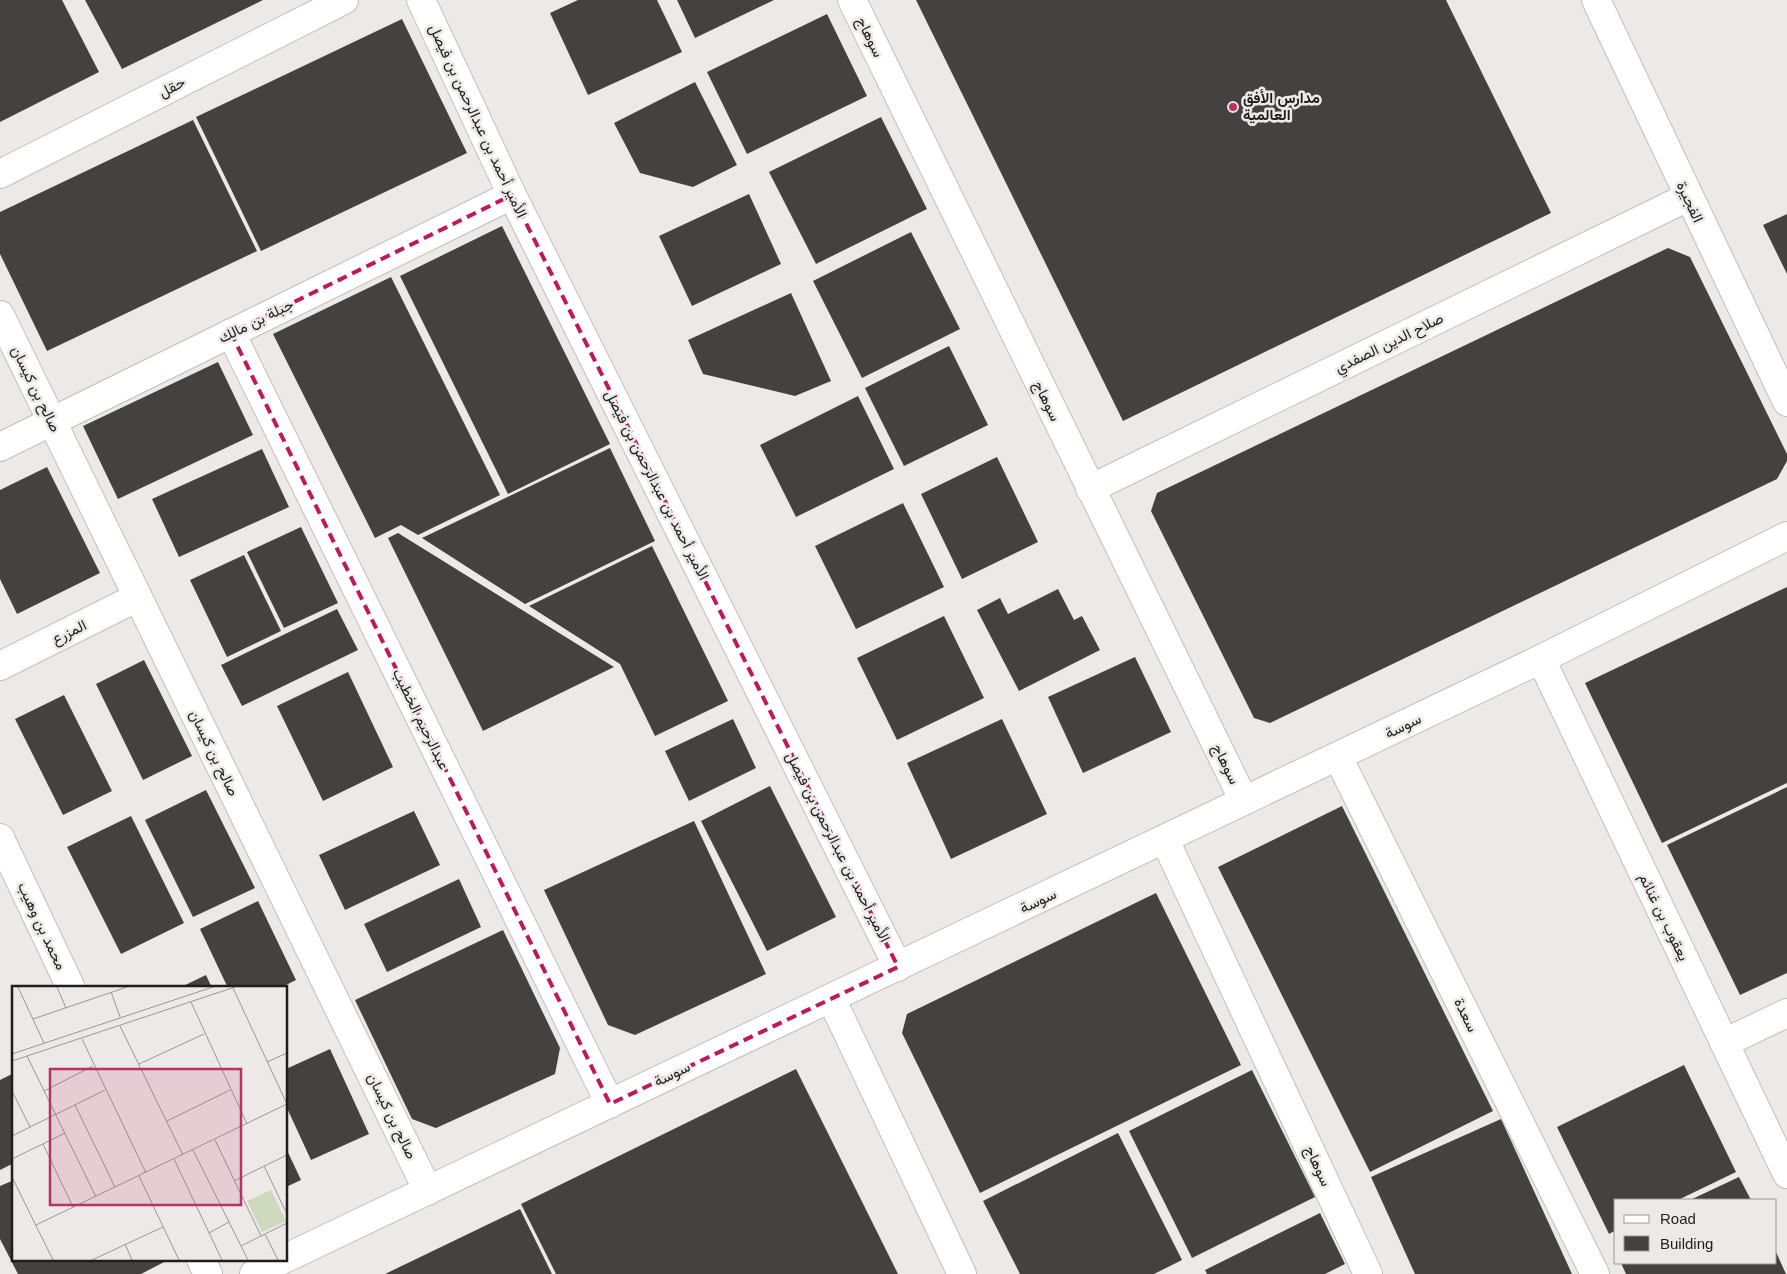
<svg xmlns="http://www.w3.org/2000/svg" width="1787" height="1274" font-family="Helvetica,Vazirmatn,sans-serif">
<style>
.building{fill:#444240}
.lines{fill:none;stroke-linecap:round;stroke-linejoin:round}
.minor-casing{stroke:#c2bfbd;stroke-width:30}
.minor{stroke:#fff;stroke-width:28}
.marked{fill:none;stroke:#c2185b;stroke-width:4;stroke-dasharray:10 6;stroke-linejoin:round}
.poi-dot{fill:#bc3066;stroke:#ece9e7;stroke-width:2}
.labels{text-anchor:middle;stroke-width:5;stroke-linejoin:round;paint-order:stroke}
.street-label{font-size:15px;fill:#1f1e1d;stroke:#ece9e7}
.poi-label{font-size:15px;font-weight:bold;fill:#1f1e1d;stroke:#ece9e7;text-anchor:start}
.inset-road{fill:none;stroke:#9a9896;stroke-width:1}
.view{fill:#bc3066;fill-opacity:0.15;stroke:#bc3066;stroke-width:2.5}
.inset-edge{fill:none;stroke:#1f1e1d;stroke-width:2.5}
</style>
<rect width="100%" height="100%" fill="#ece9e7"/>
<path class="building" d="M0 0H62L99 72 0 122Z
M85 0H263L122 69Z
M578 0H657L682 52 588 95 550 13Z
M677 0H774L695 38Z
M916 0H1446L1551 213 1123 421Z
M827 14 867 96 747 154 707 72Z
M402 19 467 153 261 251 196 117Z
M695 82 737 165 693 187 640 173 614 123Z
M881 117 927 209 816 264 769 172Z
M193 120 257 251 47 351 0 254V212Z
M749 194 781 264 692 306 659 236Z
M1787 214V274L1763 225Z
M502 226 610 444 508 494 400 276Z
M911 232 960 329 862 378 813 281Z
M1668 248 1690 257 1787 454V461L1777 479 1270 723 1254 718 1151 511 1157 493Z
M391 277 500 495 418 535 401 525 375 538 273 334Z
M791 293 831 381 795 396 703 374 688 340Z
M949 346 988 425 904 466 865 388Z
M218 362 253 435 118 499 83 426Z
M858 396 894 469 796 517 760 445Z
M610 448 655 541 525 604 422 538Z
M262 449 289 507 179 557 152 499Z
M997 457 1038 542 962 579 921 494Z
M47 467 100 573 17 614 0 579V490Z
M903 503 944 587 856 629 815 546Z
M301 527 338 603 284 628 247 552Z
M398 533 614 667 483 731 388 538Z
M652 546 728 701 655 736 620 664 529 606Z
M244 555 281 631 227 657 190 580Z
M1787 587V783L1662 843 1585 683Z
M1058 589 1074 620 1082 616 1100 650 1019 691 977 610 1000 598 1008 614Z
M337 609 358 650 242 706 221 665Z
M944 616 984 698 897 740 857 658Z
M1135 657 1171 732 1083 773 1048 697Z
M144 660 192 756 143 780 96 684Z
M348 672 393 767 323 801 277 706Z
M64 695 112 791 63 815 15 719Z
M733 719 756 768 689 801 665 751Z
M1002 719 1047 814 951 859 907 763Z
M770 786 836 917 767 951 701 821Z
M1787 787V973L1740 995 1667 845Z
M206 790 255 888 193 917 145 820Z
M1342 806 1493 1111 1370 1172 1218 867Z
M414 811 440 865 345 910 319 855Z
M131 816 184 923 121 954 67 847Z
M694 821 766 974 635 1035 608 1025 544 890Z
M459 879 481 927 387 972 364 924Z
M1156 893 1241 1065 980 1193 902 1033 907 1014Z
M258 901 296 980 280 988H228L200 929Z
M503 930 560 1048 555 1074 436 1128 412 1119 355 1000Z
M206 975 212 988H179Z
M330 1049 369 1134 311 1160 286 1106V1069Z
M1684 1065 1736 1172 1678 1200H1616V1230L1609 1234 1557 1127Z
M796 1069 898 1274H556L521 1204Z
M1252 1070 1315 1197 1192 1258 1129 1131Z
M14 1073V1163L0 1170V1080Z
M1501 1119 1572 1274H1415L1371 1177Z
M1118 1133 1182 1260 1154 1274H1020L983 1201Z
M286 1148 301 1180 286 1187Z
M1739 1177 1751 1200H1690Z
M14 1180V1260H168L141 1274H18L0 1239V1186Z
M520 1209 552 1274H385Z
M1320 1213 1345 1264 1325 1274H1207L1205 1270Z
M1776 1252 1786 1274H1626L1621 1263H1776Z"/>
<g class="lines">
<defs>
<path id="minor" d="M421 0 512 195 898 967
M852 0 1244 801
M1596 0 1787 402
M0 174 344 0
M0 315 428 1191
M231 333 610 1104
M0 447 512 195
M1090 489 1688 197
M1541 659 1787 1174
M0 666 138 597
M1338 757 1595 1274
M0 838 71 988
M1165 840 1368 1274
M831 998 962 1274
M1724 1043 1787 1013
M286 1258 1541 659 1787 536
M201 1260 208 1274
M254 1274 282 1260"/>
</defs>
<use href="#minor" class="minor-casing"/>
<use href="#minor" class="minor"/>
</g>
<path class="marked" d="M512 195 898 967 610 1104 231 333Z"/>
<circle class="poi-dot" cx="1233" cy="107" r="5"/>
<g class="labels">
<g class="street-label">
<text transform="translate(870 37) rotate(64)" y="5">سوهاج</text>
<text transform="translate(172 87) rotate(-27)" y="5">حقل</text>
<text transform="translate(478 121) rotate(65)" y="5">الأمير أحمد بن عبدالرحمن بن فيصل</text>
<text transform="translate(1690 202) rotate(65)" y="5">الفجيرة</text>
<text transform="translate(256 321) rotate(-26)" y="5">جبلة بن مالك</text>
<text transform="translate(1389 343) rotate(-26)" y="5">صلاح الدين الصفدي</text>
<text transform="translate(36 389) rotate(64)" y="5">صالح بن كيسان</text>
<text transform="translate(1047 401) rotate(64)" y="5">سوهاج</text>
<text transform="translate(657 485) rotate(63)" y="5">الأمير أحمد بن عبدالرحمن بن فيصل</text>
<text transform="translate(69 632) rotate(-26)" y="5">المزرع</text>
<text transform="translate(421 719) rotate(64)" y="5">عبدالرحيم الخطيب</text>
<text transform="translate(1403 726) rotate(-26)" y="5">سوسة</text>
<text transform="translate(214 753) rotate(64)" y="5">صالح بن كيسان</text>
<text transform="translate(1226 764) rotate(64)" y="5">سوهاج</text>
<text transform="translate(838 847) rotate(63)" y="5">الأمير أحمد بن عبدالرحمن بن فيصل</text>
<text transform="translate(1038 901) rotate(-25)" y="5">سوسة</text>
<text transform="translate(1664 917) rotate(64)" y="5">يعقوب بن غنائم</text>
<text transform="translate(42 926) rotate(65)" y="5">محمد بن وهيب</text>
<text transform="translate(1466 1015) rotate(64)" y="5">سعدة</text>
<text transform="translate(672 1074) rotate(-26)" y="5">سوسة</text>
<text transform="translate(392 1116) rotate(64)" y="5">صالح بن كيسان</text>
<text transform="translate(1318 1166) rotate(65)" y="5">سوهاج</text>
</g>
<g class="poi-label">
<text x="1243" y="103">مدارس الأفق<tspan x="1243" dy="17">العالمية</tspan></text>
</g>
</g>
<g transform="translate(12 986)">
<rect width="275" height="275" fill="#ece9e7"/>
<path d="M259 204 274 235 250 246 235 215Z" fill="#cfd9be"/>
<path class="inset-road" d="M6 1 32 57M45 1 54 22M221 2 275 118M99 6 108 31M179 16 235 138M21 33 115 1M108 40 171 169M70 53 134 187M0 68 201 1M15 70 84 211M0 75 223 1M255 76 275 67M127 78 192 48M0 105 18 141M32 105 81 80M63 119 103 201M155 135 218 104M0 150 93 104M203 154 249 250M31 158 61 221M181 164 236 274M0 173 53 147M162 173 210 274M252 180 275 228M127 190 167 274M0 191 41 274M222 195 275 169M24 239 275 118M197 247 217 236M253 248 266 274M113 258 120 274M229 260 275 237M80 274 151 241"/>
<path class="view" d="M38 83H229V219H38Z"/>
<rect width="275" height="275" class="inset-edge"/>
</g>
<rect x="1614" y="1199" width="162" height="65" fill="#ece9e7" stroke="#9a9896"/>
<rect x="1624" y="1215" width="25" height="8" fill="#ffffff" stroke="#9a9896"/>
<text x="1660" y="1224" font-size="15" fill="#1f1e1d">Road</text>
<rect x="1624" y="1236" width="25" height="15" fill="#444240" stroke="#9a9896"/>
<text x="1660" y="1249" font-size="15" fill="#1f1e1d">Building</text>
</svg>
